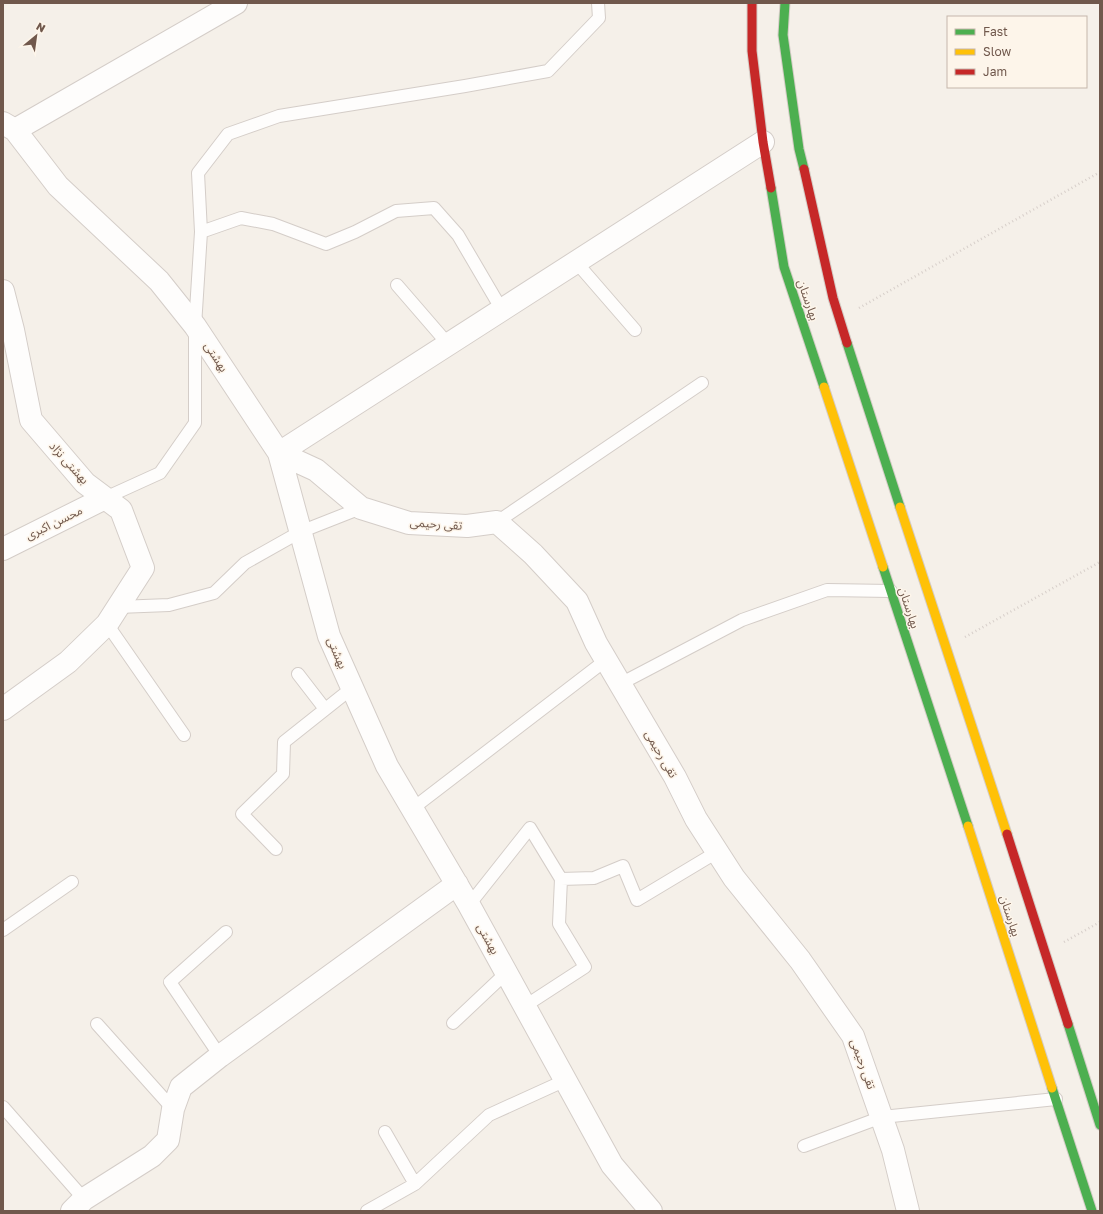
<svg xmlns="http://www.w3.org/2000/svg" width="1103" height="1214" font-family="'Golos Text','Noto Sans Arabic',sans-serif">
<style>
.lines{fill:none;stroke-linecap:round;stroke-linejoin:round}
.lane-casing{stroke:#d4cdc8;stroke-width:14}
.street-casing{stroke:#d4cdc8;stroke-width:24}
.fast-casing{stroke:#d4ccc6;stroke-width:11}
.slow-casing{stroke:#d4ccc6;stroke-width:11}
.jam-casing{stroke:#d4ccc6;stroke-width:11}
.path{stroke:#d7cfca;stroke-width:2.5;stroke-dasharray:1 3;stroke-linecap:butt}
.lane{stroke:#fefdfc;stroke-width:12}
.street{stroke:#fefdfc;stroke-width:22}
.fast{stroke:#4caf50;stroke-width:9}
.slow{stroke:#ffc107;stroke-width:9}
.jam{stroke:#c62828;stroke-width:9}
.labels{text-anchor:middle;stroke-width:3;stroke-linejoin:round;paint-order:stroke}
.street-label{font-size:12px;fill:#70584c;stroke:#fdf5ea}
</style>
<rect width="100%" height="100%" fill="#f5f0e9"/>
<g class="lines">
<defs>
<path id="lane" d="M201 232 198 173 228 134 279 116 465 86 548 71 599 18 598 3
M576 262 635 330
M397 285 448 344
M105 498 160 473 195 423V326L201 232 241 218 273 224 326 244 355 232 396 211 434 208 458 235 502 310
M497 522 702 383
M118 607 169 605 214 593 245 563 300 532 361 508
M107 624 184 735
M298 674 325 709
M620 684 742 620 827 590 891 591
M412 809 606 660
M276 849 242 814 283 774 284 742 352 688
M469 905 530 828 561 879 594 878 623 866 637 900 717 852
M3 930 72 882
M525 1006 585 967 559 924 561 879
M453 1023 507 972
M97 1024 173 1109
M220 1056 170 982 226 932
M3 1107 84 1199
M385 1132 415 1184
M804 1146 882 1117 1056 1099
M367 1211 415 1184 489 1115 566 1080"/>
<path id="street" d="M3 123 15 130 58 186 159 281 195 326 279 453 329 636 387 766 469 905 612 1165 651 1211
M15 130 236 3
M3 291 13 330 31 420 85 483 121 510 143 568 107 624 68 662 3 709
M279 453 316 470 361 508 409 523 467 526 497 522 533 554 577 601 596 643 675 777 696 819 734 878 800 960 853 1036 893 1150 908 1211
M279 453 763 142
M3 549 105 498
M72 1211 84 1199 152 1156 168 1140 173 1109 181 1087 220 1056 457 884"/>
<path id="fast" d="M785 3 783 35 799 149 804 169
M771 188 784 267 824 387
M847 343 900 507
M883 567 968 826
M1068 1024 1100 1125
M1052 1088 1092 1211"/>
<path id="slow" d="M824 387 883 567
M900 507 1007 834
M968 826 1052 1088"/>
<path id="jam" d="M752 3V51L763 142 771 188
M804 169 833 298 847 343
M1007 834 1068 1024"/>
</defs>
<use href="#lane" class="lane-casing"/>
<use href="#street" class="street-casing"/>
<use href="#fast" class="fast-casing"/>
<use href="#slow" class="slow-casing"/>
<use href="#jam" class="jam-casing"/>
<path class="path" d="M859 308 1100 172
M965 637 1100 562
M1064 942 1100 922"/>
<use href="#lane" class="lane"/>
<use href="#street" class="street"/>
<use href="#fast" class="fast"/>
<use href="#slow" class="slow"/>
<use href="#jam" class="jam"/>
</g>
<g class="labels">
<g class="street-label">
<text transform="translate(808 300) rotate(71)" y="4">بهارستان</text>
<text transform="translate(216 357) rotate(57)" y="4">بهشتی</text>
<text transform="translate(69 463) rotate(48)" y="4">بهشتی نژاد</text>
<text transform="translate(54 523) rotate(-26)" y="4">محسن اکبری</text>
<text transform="translate(436 524) rotate(4)" y="4">تقی رحیمی</text>
<text transform="translate(909 608) rotate(72)" y="4">بهارستان</text>
<text transform="translate(337 653) rotate(67)" y="4">بهشتی</text>
<text transform="translate(661 754) rotate(60)" y="4">تقی رحیمی</text>
<text transform="translate(1010 916) rotate(72)" y="4">بهارستان</text>
<text transform="translate(488 939) rotate(61)" y="4">بهشتی</text>
<text transform="translate(863 1064) rotate(70)" y="4">تقی رحیمی</text>
</g>
</g>
<rect width="1103" height="1214" fill="none" stroke="#70584c" stroke-width="8"/>
<rect x="947" y="16" width="140" height="72" fill="#fdf5ea" stroke="#c5b6ab"/>
<rect x="955" y="29" width="20" height="6" fill="#4caf50" stroke="#c5b6ab"/>
<text x="983" y="36" font-size="12" fill="#70584c">Fast</text>
<rect x="955" y="49" width="20" height="6" fill="#ffc107" stroke="#c5b6ab"/>
<text x="983" y="56" font-size="12" fill="#70584c">Slow</text>
<rect x="955" y="69" width="20" height="6" fill="#c62828" stroke="#c5b6ab"/>
<text x="983" y="76" font-size="12" fill="#70584c">Jam</text>
<g transform="translate(36 36) rotate(29)" stroke="#fdf5ea" stroke-width="3" paint-order="stroke">
<path d="M0-3L7 15L0 10L-7 15Z" fill="#70584c"/>
<text y="-6" font-size="11" font-weight="bold" text-anchor="middle" fill="#70584c">N</text>
</g>
</svg>
